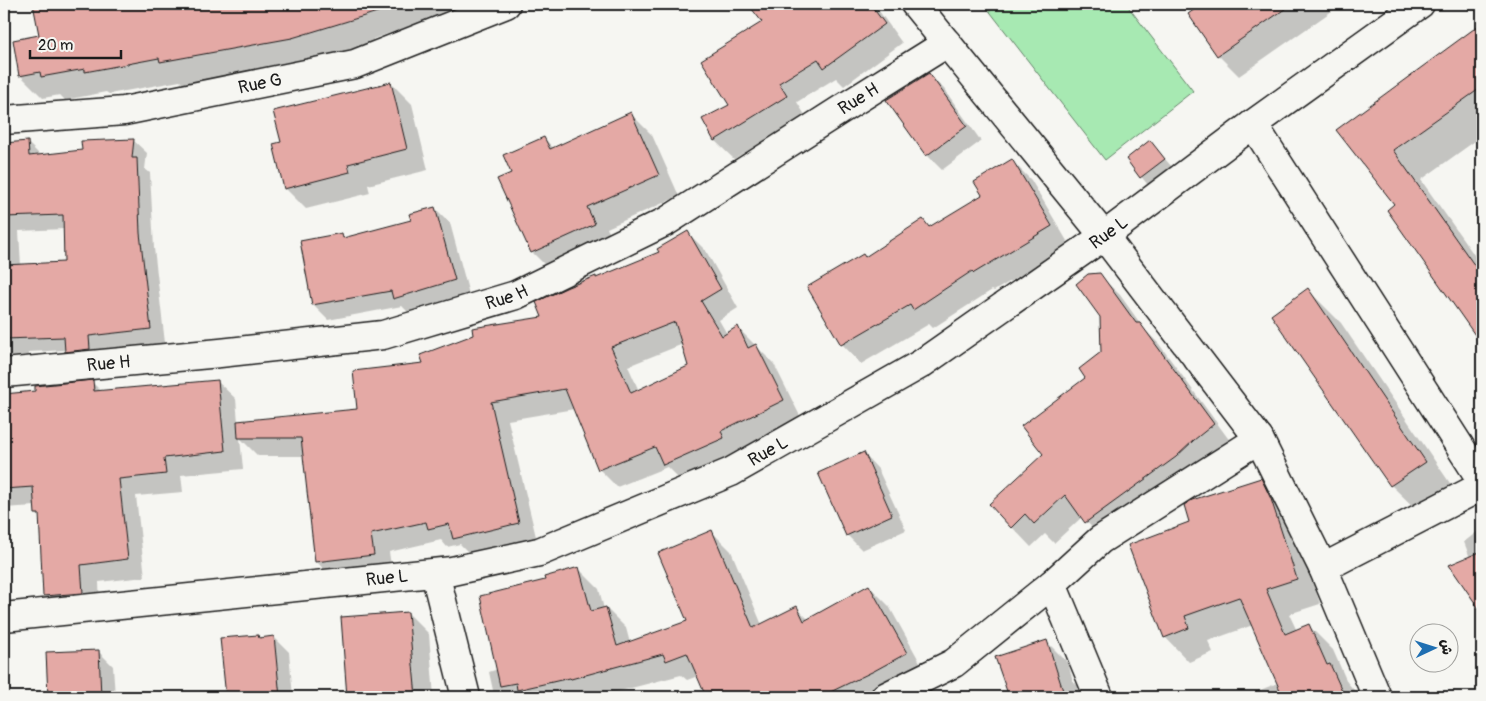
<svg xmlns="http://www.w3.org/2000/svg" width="1486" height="701" font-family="Pangolin,'Playpen Sans Arabic',sans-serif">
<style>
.green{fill:#a7e9b2;stroke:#628267}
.shadow{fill:#0003;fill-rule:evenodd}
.building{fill:#e4a9a5;stroke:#1c1c1c;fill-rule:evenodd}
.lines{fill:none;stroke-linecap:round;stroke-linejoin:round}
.minor-casing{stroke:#1c1c1c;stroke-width:31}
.minor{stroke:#f6f6f2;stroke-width:28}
.labels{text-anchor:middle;stroke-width:4.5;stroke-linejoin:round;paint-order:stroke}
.street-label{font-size:18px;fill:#1c1c1c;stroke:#f6f6f2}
</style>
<rect width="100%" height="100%" fill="#f6f6f2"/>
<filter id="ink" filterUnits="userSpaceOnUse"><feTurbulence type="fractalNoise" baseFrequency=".02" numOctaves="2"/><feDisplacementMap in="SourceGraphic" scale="10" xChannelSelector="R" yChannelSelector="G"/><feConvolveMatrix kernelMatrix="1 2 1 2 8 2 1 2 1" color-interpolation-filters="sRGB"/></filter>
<g filter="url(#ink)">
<path class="green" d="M984 4H1126L1193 91 1105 160Z"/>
<path class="shadow" d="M34 4H482L450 12 373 39 374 42 316 60 184 85 180 81 109 94 106 92 65 100 60 95 43 98 20 75 41 36Z
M750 4H874L902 43 844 86 836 78 797 102 805 115 734 159 715 141 704 119 731 106 764 22Z
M1205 4H1342L1239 76 1218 55 1189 15Z
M1482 24V136L1421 180 1482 266V342L1388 210 1396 205 1337 130Z
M929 74 944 89 981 141 942 170 927 155 887 100Z
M391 83 412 104 428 170 368 185 370 193 306 209 285 188 282 143Z
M631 114 652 135 679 196 607 228 615 245 553 273 532 252 513 173 544 138 554 149Z
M133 140 147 153 145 169 150 173 154 248 165 343 102 349 103 363 80 365 66 350 29 352V355L4 357V144L27 142 41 156 83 151ZM64 229 66 264 21 266 19 231Z
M1150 142 1172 167 1148 185 1127 159Z
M1012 161 1031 180 1070 246 994 291 992 290 933 328 929 324 861 364 842 344 866 258 923 221 930 228 984 196Z
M435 208 450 223 469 294 409 313 402 306 328 320 313 305 301 242 342 234 346 239 412 221Z
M688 233 706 251 738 308 719 320 727 334 738 328 774 364 801 418 738 450 741 456 682 482 667 467 617 487 599 469 574 409 508 420 537 541 472 556 460 544 447 547 441 540 389 552 392 572 334 580 316 561 304 456H258L240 438 243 469 181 475 183 492 136 496 145 577 99 582 100 611 63 614 45 596 41 518 36 514 35 506 4 508V395L36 392 92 382 102 392 218 382 236 399 238 422 359 410 424 364 544 318 595 277 597 279 660 253ZM683 344 689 367 639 391 628 366Z
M1099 275 1120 295 1145 330 1159 344 1233 445 1106 542 1082 517 1054 543 1045 534 1031 547 1012 527 1045 455 1087 378 1102 353Z
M1308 290 1341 323 1458 495 1424 517 1391 485Z
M864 454 878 469 906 530 862 550 847 535Z
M1261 480 1285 504 1295 525 1320 604 1289 614 1297 631 1309 626 1333 650 1347 682 1354 690 1358 697H1257L1255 692 1278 683 1253 625 1208 641 1213 652 1189 662 1165 637 1191 523Z
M1482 528V611L1451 566 1470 558 1464 542Z
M711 531 731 551 762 625 797 608 809 620 869 586 889 606 926 673 881 697H707L698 676 687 680 681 675 597 697H497L494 695 489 672 498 669 546 581 579 569 599 589 604 609 606 608 626 628 630 643 689 621Z
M4 566 7 603H4Z
M408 613 429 634 434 697H349L342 618Z
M258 636 261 639 274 637 289 652 293 697H227L222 639Z
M1047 642 1068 663 1073 681 1091 697H1010L997 658Z
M98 651 113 666 115 697H49L47 653Z"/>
<path class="building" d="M33 4H383L384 10 292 38 160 62 159 58 85 72V69L41 77 40 72 19 76 13 40 39 35Z
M748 4H870L885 24 824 68 818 59 779 83 787 96 714 141 702 119 729 105 701 60 762 22Z
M1202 4H1292L1217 56 1188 14Z
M1482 23V87L1393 150 1482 276V345L1387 210 1394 204 1336 130Z
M929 73 967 126 926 156 886 100Z
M391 82 407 149 348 164 350 172 284 189 273 144 281 142 273 111Z
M631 112 659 175 587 207 595 224 531 253 497 179 511 173 503 155 544 137 550 149Z
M134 139 132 158H137L140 233 151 329 89 336 90 349 65 352 64 337 4 339V265L64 262 63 215 4 217V143L28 141 29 156 82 150 81 141Z
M1150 140 1165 159 1140 178 1126 159Z
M1012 159 1052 226 974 273 972 271 913 310 910 305 841 345 807 287 863 254 865 257 923 219 929 227 982 195 974 182Z
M435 207 455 280 393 299 391 291 312 305 300 241 342 233 343 238 411 220 409 214Z
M688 231 721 289 701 301 722 336 738 326 748 348 756 344 784 400 721 431 724 438 663 465 655 447 598 470 565 389 491 402 519 523 453 539 449 524 428 529 426 522 371 534 374 555 315 562 301 438H238L237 421 357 409 353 371 423 363 420 355 473 335 472 328 542 317 536 302 568 287 596 276V278L659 252 657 249ZM675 322 688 366 631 393 611 347Z
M1100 273 1136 323H1140L1214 424 1194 440 1176 457 1085 523 1065 495 1034 524 1025 514 1011 528 989 504 1043 454 1021 426 1085 378 1079 369 1101 352 1100 317 1076 284 1088 274Z
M1308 288 1426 462 1390 486 1271 315Z
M93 380 94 391 218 380 225 451 164 458 166 474 119 479 128 559 81 565 83 593 43 596 39 514H35L33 487 4 489V394L35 391V386Z
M864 452 892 515 846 536 818 473Z
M1261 478 1271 499 1297 579 1266 589 1285 634 1309 624 1327 665 1330 664 1345 697H1283L1239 597 1185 616 1189 628 1164 638 1128 545 1189 522 1184 505 1192 500Z
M712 530 753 628 797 606 804 621 869 585 907 653 874 671 820 697H706L687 653 666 661 663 654 571 679 570 678 517 690 516 683 500 686 480 596 545 580 544 577 579 567 591 611 606 607 617 646 687 621 658 553Z
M1482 551V613L1449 565Z
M408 612 416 697H347L341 617Z
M258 635 259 638 274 636 280 697H226L220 638Z
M1047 640 1065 697H1009L995 657Z
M99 650 101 697H48L46 652Z"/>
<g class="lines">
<defs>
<g id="minor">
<path d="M915 4 1104 236 1259 439 1323 568 1377 697"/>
<path id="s1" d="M4 120 124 111 355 64 506 4"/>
<path d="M1253 124 1482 481"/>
<path id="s2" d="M4 373 220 353 383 335 516 295 667 221 848 105 947 43"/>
<path d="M1323 568 1482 486"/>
<path d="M435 573 466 697"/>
<path d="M1052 584 1099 697"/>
<path id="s3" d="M4 617 452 571 539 552 731 472 921 364 1104 236 1253 124 1420 4"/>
<path d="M885 697 954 663 1052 584 1100 540 1259 439"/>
</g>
</defs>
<use href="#minor" class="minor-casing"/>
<use href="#minor" class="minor"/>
</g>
</g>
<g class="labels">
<g class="street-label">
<text dy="6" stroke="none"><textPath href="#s1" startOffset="259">Rue G</textPath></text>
<text dy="6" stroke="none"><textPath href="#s2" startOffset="915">Rue H</textPath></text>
<text dy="6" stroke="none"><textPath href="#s3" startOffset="1195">Rue L</textPath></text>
<text dy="6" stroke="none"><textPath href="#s2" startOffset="510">Rue H</textPath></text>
<text dy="6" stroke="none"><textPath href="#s2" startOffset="105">Rue H</textPath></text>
<text dy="6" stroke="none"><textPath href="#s3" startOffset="790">Rue L</textPath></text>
<text dy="6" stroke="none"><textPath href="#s3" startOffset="385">Rue L</textPath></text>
</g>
</g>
<rect width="1486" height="701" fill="none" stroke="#f6f6f2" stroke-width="20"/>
<rect x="10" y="10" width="1466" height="681" fill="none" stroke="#1c1c1c" stroke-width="2" filter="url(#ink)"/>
<g transform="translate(1434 648) rotate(86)"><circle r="24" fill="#f6f6f2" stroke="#9f9f9c"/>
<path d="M0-4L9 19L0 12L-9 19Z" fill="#1f6fb2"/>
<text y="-8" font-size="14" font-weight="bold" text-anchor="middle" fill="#1c1c1c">ش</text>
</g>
<path d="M30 50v8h91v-8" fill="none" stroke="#1c1c1c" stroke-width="2.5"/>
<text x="38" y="50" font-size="15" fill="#1c1c1c" stroke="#f6f6f2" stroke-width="4" paint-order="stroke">20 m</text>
</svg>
